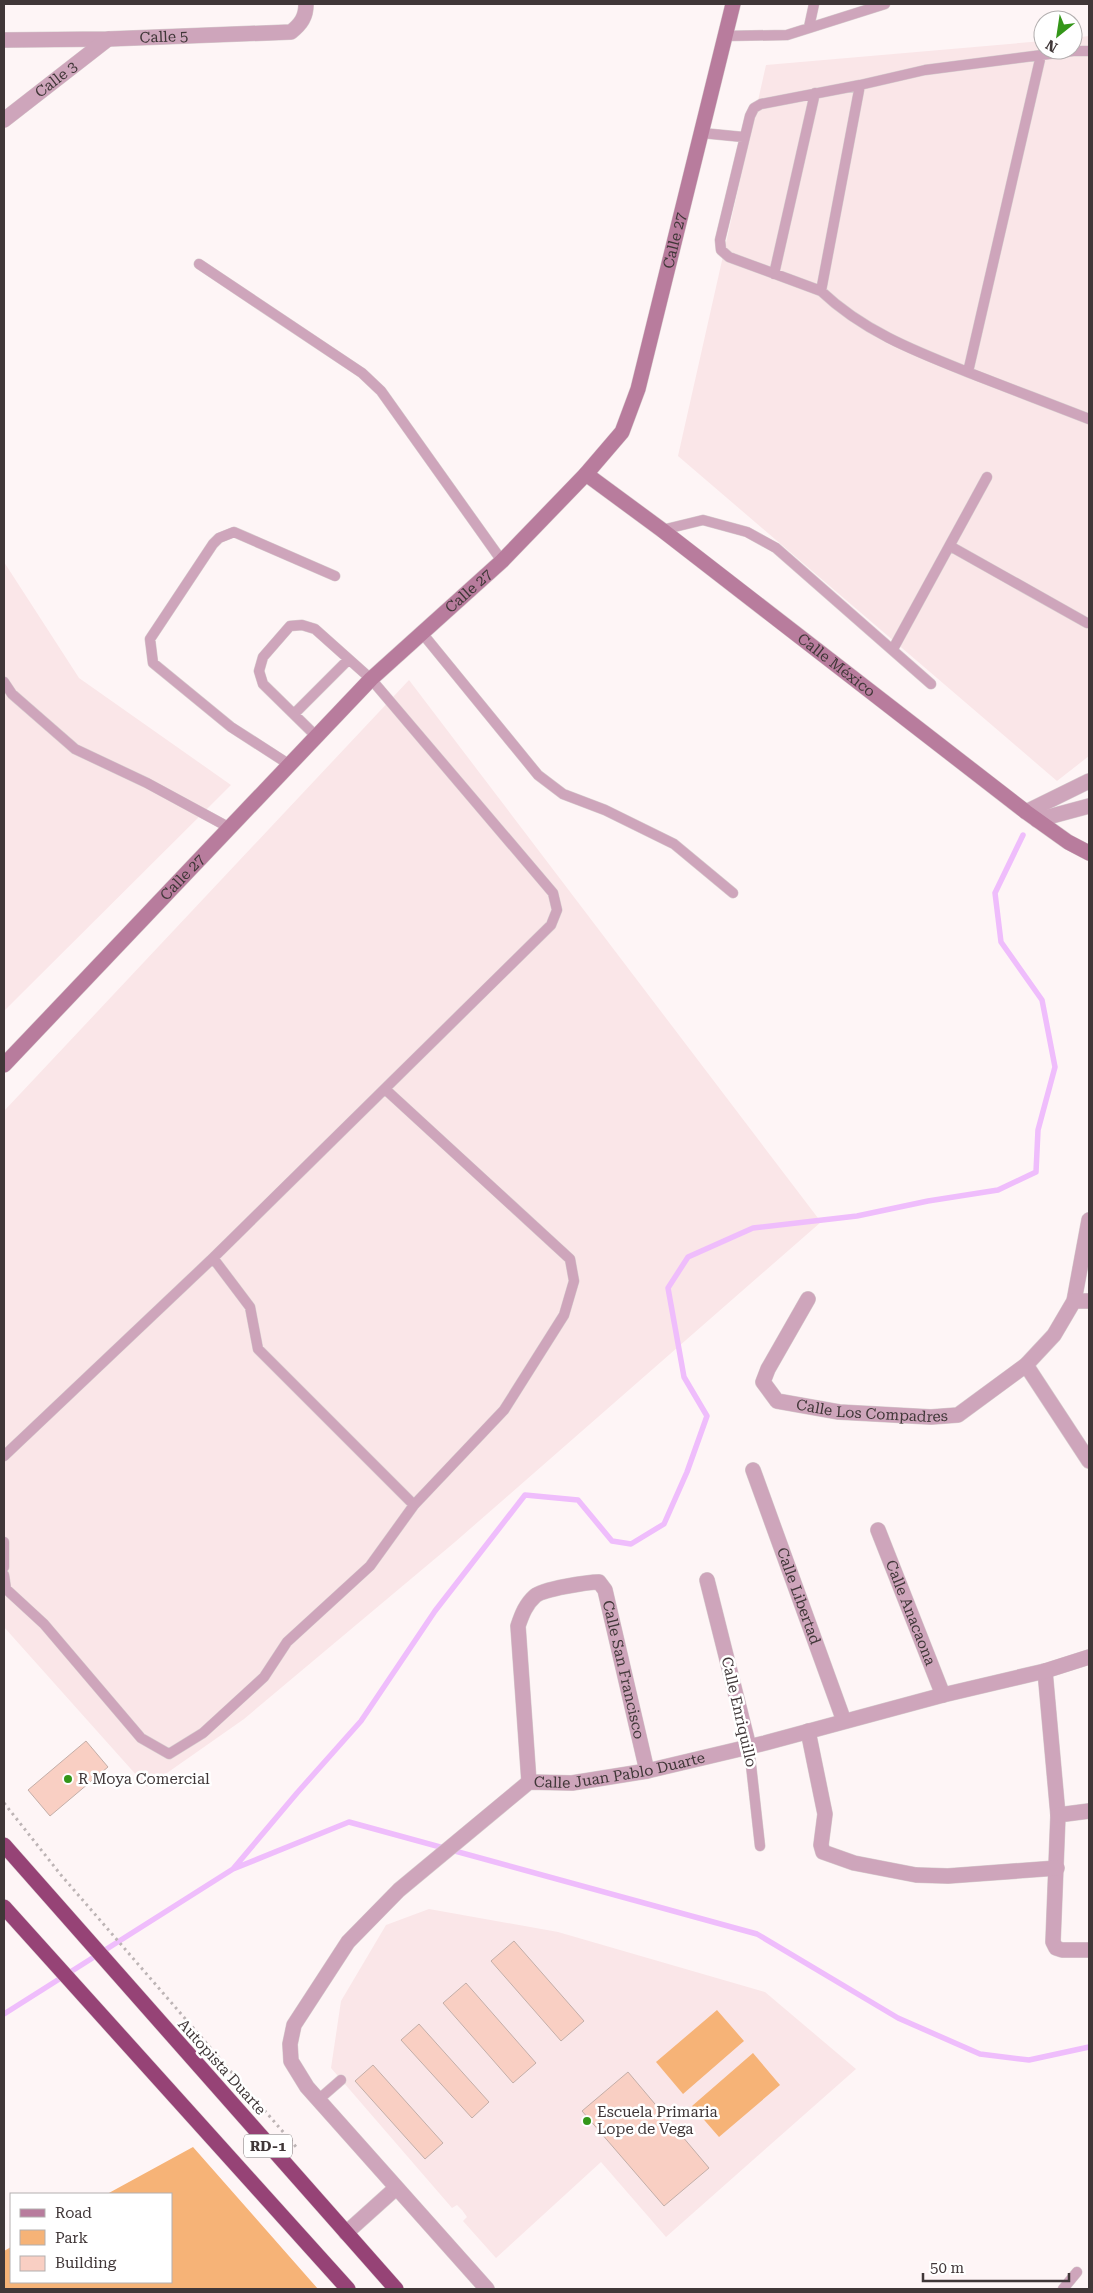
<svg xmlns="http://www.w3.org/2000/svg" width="1093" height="2293" font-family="'Roboto Serif',serif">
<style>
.built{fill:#fae6e8}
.green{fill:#f6b377}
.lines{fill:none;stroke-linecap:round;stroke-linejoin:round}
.stream{stroke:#efbdfc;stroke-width:5.5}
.building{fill:#f9cfc3;stroke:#c3aea8}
.lane-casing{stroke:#d8cfd0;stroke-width:11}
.street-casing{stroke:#d8cfd0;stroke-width:16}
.secondary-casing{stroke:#d8cfd0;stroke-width:16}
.highway-casing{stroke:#d8cfd0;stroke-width:16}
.path{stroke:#bdb4b5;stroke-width:3;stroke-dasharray:2.5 4;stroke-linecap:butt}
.lane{stroke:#cea5bb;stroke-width:10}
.street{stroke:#cea5bb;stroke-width:15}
.secondary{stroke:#b87c9d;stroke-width:15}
.highway{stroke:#964376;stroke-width:15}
.poi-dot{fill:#349619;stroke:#fff;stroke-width:2}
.labels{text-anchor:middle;stroke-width:5;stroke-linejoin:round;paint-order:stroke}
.shield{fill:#fff;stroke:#797374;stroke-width:1}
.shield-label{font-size:14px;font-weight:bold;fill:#403738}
.street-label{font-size:15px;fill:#403738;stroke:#fff}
.poi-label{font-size:15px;fill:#403738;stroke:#fff;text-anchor:start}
</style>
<rect width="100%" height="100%" fill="#fef5f6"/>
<path class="built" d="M1089 36V756L1057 781 678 456 766 65 1043 41V50H1073V38Z
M4 562 79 678 231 785 4 1011Z
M409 680 821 1222 455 1542 244 1719 147 1787 4 1627V1111Z
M429 1909 558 1932 765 1992 856 2069 666 2237 601 2162 496 2258 463 2221 467 2217 462 2210 457 2205 452 2208 331 2068 341 2001 386 1925Z"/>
<path class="green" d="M717 2010 744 2041 683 2094 656 2062Z
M753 2053 780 2085 719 2137 692 2106Z
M193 2147 318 2289H4V2251L11 2247V2282H171V2194H107Z"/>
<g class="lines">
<path class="stream" d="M233 1869 297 1793 361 1721 435 1611 525 1495 578 1500 612 1541 631 1544 664 1524 687 1472 707 1416 684 1377 668 1288 688 1257 753 1228 857 1216 928 1201 998 1190 1036 1172 1038 1130 1055 1067 1042 1000 1001 942 995 893 1023 835
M4 2014 233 1869 349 1822 757 1934 898 2018 980 2054 1029 2060 1089 2047"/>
</g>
<path class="building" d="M86 1741 108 1767 50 1816 28 1790Z
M514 1941 584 2021 561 2041 491 1961Z
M466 1983 536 2063 513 2083 443 2003Z
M419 2024 489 2102 472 2118 401 2040Z
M373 2065 443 2143 425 2159 355 2081Z
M628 2072 709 2168 664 2206 582 2111Z"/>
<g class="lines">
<defs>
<path id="lane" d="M809 27 814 4
M725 36 787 35 885 4
M860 85 821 291 729 257 721 250 720 240 750 116 754 108 761 104Z
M860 85 925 70 1073 51H1089
M702 133 743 137
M199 264 362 373 381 391 502 561
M774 274 815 93
M821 291C865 333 920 353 975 375 1013 390 1051 404 1089 419
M968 372 1041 55
M662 530 703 520 747 532 776 548 931 684
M950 546 1087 623
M422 633 538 775 563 794 605 810 674 844 733 893
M893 649 987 477
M4 682 12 694 75 749 147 783 230 828
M294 714 348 660
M290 765 231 727 153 663 150 639 213 544 219 538 234 532 335 576
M213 1258 250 1307 258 1349 414 1505
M4 1456 213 1258 551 925 557 910 553 893 371 679 315 629 302 625 290 626 263 657 259 671 263 684 316 736
M4 1542V1567
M4 1575 6 1589 44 1624 141 1738 169 1754 203 1733 264 1677 287 1642 370 1566 414 1505 504 1410 564 1315 574 1281 570 1259 385 1089
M749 1747 760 1846
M318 2100 341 2080
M1063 2289 1077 2272"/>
<g id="street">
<path id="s1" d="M4 40 108 39 291 32C301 24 306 17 306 4"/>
<path id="s2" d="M4 120 108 39"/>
<path d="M1026 812 1089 781"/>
<path d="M1037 820 1089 806"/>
<path id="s3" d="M808 1299 768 1369 763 1382 777 1401 839 1412 931 1417 958 1415 1026 1365 1054 1335 1074 1301 1089 1220"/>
<path d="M1074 1301H1089"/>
<path d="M1026 1365 1089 1461"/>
<path id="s4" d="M753 1470 844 1721"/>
<path id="s5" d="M878 1530 943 1695"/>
<path d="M707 1580 749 1747"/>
<path d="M1045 1671 1058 1815 1053 1942 1056 1948 1062 1950H1089"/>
<path d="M808 1731 825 1814 821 1845 823 1852 854 1863 916 1875 948 1876 1057 1868"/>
<path id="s6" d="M529 1782 518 1626C522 1614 526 1604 535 1596 543 1589 588 1582 599 1582L605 1590 647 1771"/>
<path d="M1058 1815 1089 1811"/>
<path d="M346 2233 396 2188"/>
<path id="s7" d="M487 2289 307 2087 291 2061 290 2044 294 2025 348 1942 399 1890 529 1782 572 1783 647 1771 765 1743 943 1695 1045 1671 1089 1657"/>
</g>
<g id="secondary">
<path id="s8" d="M586 474 662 530 1026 812 1068 842 1089 853"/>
<path id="s9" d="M4 1065 371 679 502 561 586 474 622 432 638 389 733 4"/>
</g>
<path id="highway" d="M4 1845 396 2289
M4 1907 348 2289"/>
</defs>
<use href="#lane" class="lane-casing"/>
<use href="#street" class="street-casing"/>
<use href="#secondary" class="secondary-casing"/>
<use href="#highway" class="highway-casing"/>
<path class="path" d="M4 1803 61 1875 297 2148"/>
<use href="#lane" class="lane"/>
<use href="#street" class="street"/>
<use href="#secondary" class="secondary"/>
<use href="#highway" class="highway"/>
</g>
<g class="poi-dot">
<circle cx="68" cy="1779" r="5"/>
<circle cx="587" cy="2121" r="5"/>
</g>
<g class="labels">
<rect class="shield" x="244" y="2134.5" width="48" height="23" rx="4"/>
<g class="shield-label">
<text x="268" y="2151">RD-1</text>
</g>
<g class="street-label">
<text dy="5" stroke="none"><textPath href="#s1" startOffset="160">Calle 5</textPath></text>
<text dy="5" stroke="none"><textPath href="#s2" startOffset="66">Calle 3</textPath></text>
<text dy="5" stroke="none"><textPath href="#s9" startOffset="1084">Calle 27</textPath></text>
<text dy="5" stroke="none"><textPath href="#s9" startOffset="664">Calle 27</textPath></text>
<text dy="5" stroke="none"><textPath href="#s8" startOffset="315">Calle México</textPath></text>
<text dy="5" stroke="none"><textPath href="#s9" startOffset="259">Calle 27</textPath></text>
<text dy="5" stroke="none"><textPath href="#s3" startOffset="214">Calle Los Compadres</textPath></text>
<text dy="5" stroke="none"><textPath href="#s4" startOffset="134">Calle Libertad</textPath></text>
<text dy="5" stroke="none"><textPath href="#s5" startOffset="89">Calle Anacaona</textPath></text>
<text dy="5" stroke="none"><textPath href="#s6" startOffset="349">Calle San Francisco</textPath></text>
<text transform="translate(739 1712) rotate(77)" y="5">Calle Enriquillo</text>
<text dy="5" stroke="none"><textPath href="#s7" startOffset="770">Calle Juan Pablo Duarte</textPath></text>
<text transform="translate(222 2067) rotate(48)" y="5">Autopista Duarte</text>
</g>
<g class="poi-label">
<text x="78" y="1784">R Moya Comercial</text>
<text x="597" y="2117">Escuela Primaria<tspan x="597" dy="17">Lope de Vega</tspan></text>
</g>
</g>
<rect width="1093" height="2293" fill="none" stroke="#403738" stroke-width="10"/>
<rect x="10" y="2193" width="162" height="90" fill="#ffffff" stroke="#b3afaf"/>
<rect x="20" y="2209" width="25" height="8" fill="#b87c9d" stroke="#b3afaf"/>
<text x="55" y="2218" font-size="15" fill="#403738">Road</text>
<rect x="20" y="2230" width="25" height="15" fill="#f6b377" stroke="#b3afaf"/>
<text x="55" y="2243" font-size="15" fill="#403738">Park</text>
<rect x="20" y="2256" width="25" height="15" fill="#f9cfc3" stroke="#b3afaf"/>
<text x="55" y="2268" font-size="15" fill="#403738">Building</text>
<g transform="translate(1058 35) rotate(210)"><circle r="24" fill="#ffffff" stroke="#b3afaf"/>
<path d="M0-4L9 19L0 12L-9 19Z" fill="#349619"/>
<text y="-8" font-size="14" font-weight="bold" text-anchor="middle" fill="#403738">N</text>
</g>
<path d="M923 2273v8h146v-8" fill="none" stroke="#403738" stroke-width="2.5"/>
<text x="930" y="2273" font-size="15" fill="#403738" stroke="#ffffff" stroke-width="4" paint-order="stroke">50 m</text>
</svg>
